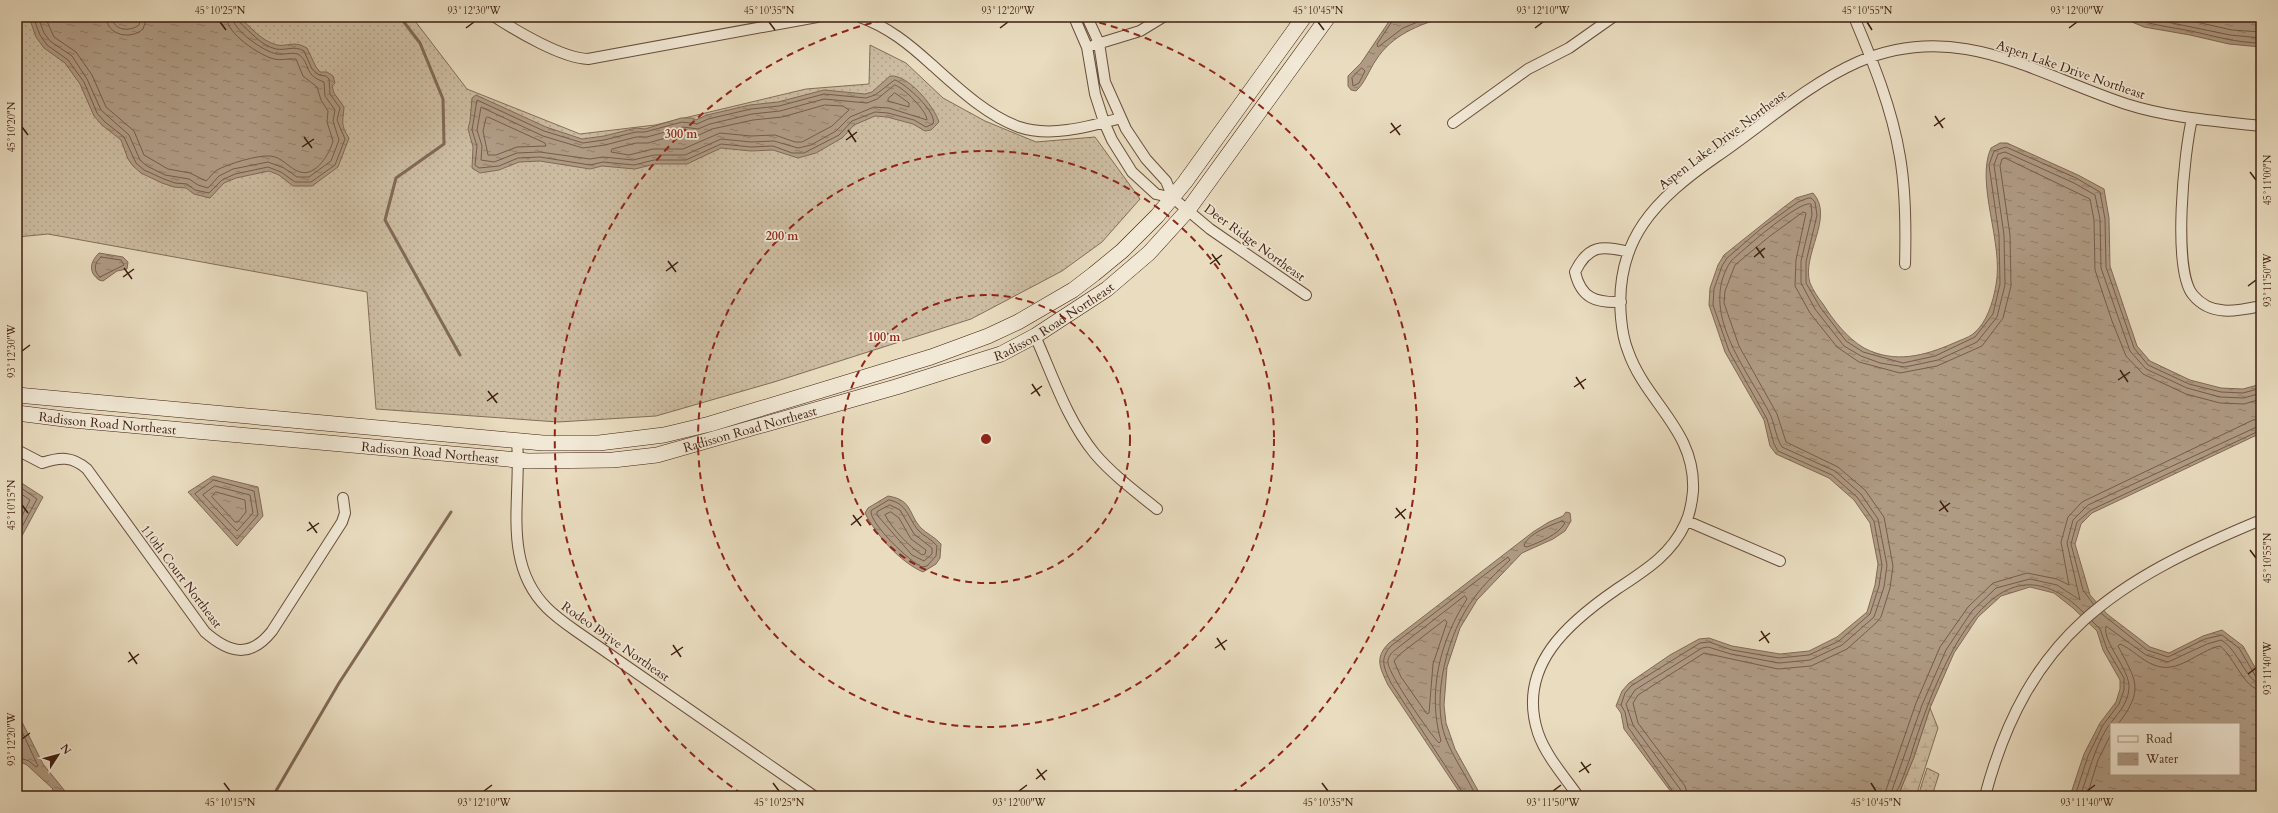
<svg xmlns="http://www.w3.org/2000/svg" width="2278" height="813" font-family="Cardo,serif">
<style>
.grass{fill:url(#grass-dots);stroke:#846d58}
.wetland{fill:url(#wetland-marsh);stroke:#846d58}
.water{fill:url(#water-ripples);stroke:#816956;fill-rule:evenodd}
.lines{fill:none;stroke-linecap:round;stroke-linejoin:round}
.shore{stroke:#765c4a;stroke-width:1}
.stream{stroke:#816956;stroke-width:3}
.minor-casing{stroke:#684e3c;stroke-width:12}
.secondary-casing{stroke:#3d1e10;stroke-width:16}
.minor{stroke:#f1e8d5;stroke-width:10}
.secondary{stroke:#f1e8d5;stroke-width:15}
.ticks{fill:none;stroke:#3d1e10;stroke-width:1.5}
.ring{fill:none;stroke:#8f2418;stroke-width:2;stroke-dasharray:7 5}
.labels{text-anchor:middle;stroke-width:3.5;stroke-linejoin:round;paint-order:stroke}
.street-label{font-size:13px;fill:#3d1e10;stroke:#f1e8d5}
.centre{fill:#8f2418;stroke:#f1e8d5;stroke-width:2}
.ring-label{font-size:12px;text-anchor:middle;font-weight:bold;fill:#8f2418;stroke:#f1e8d5;stroke-width:3.5;stroke-linejoin:round;paint-order:stroke}
.neatline{fill:none;stroke:#3d1e10;stroke-width:1.5}
.ticks-label{font-size:10px;text-anchor:middle;fill:#3d1e10}
</style>
<defs>
<pattern id="grass-dots" width="8" height="8" patternUnits="userSpaceOnUse"><rect width="8" height="8" fill="#ccbca1"/><path d="M2 2h.1M6 6h.1" fill="none" stroke="#b0a18a" stroke-width="1.8" stroke-linecap="round"/></pattern>
<pattern id="wetland-marsh" width="20" height="14" patternUnits="userSpaceOnUse"><rect width="20" height="14" fill="#ccbca1"/><path d="M1 5h8M5 5V1M11 12h8M15 12V8" fill="none" stroke="#b0a18a"/></pattern>
<pattern id="water-ripples" width="26" height="14" patternUnits="userSpaceOnUse"><rect width="26" height="14" fill="#af9b84"/><path d="M2 4q2-2 4 0t4 0M15 11q2-2 4 0t4 0" fill="none" stroke="#907e6b"/></pattern>
</defs>
<rect width="100%" height="100%" fill="#e9dcbf"/>
<filter id="stains"><feTurbulence type="fractalNoise" baseFrequency=".005" numOctaves="4"/><feColorMatrix values="0 0 0 0 .2 0 0 0 0 .09 0 0 0 0 .02 0 0 0 .5 -.17"/></filter>
<radialGradient id="worn" r=".72"><stop offset=".6" stop-color="#630" stop-opacity="0"/><stop offset="1" stop-color="#630" stop-opacity=".3"/></radialGradient>
<path class="grass" d="M17 17H412L467 89 580 134 655 125 806 89 869 84 870 45 906 63 943 98 985 121 1036 142 1095 137 1140 199 1102 242 1062 271 971 319 774 382 656 416 558 422 376 409 367 292 48 234 17 237Z
M1927 768 1939 774 1932 796H1918Z"/>
<path class="wetland" d="M1930 708 1938 728 1916 796H1898L1914 757Z"/>
<path class="water" d="M29 17H120L123 20H130L135 17H189L194 19 239 17C251 27 261 41 277 45 288 47 293 40 307 48L316 67 320 72H327L333 76 335 83 332 86 334 93 344 107C343 122 340 124 349 138L338 167 312 186H293L279 175 269 171 236 178 224 183 210 198 194 194 186 188 174 187 162 183 141 173 133 166 128 159 121 140 102 125 94 116 80 84 65 63 44 48 36 37Z
M1392 17H1445C1418 25 1392 35 1376 60 1369 70 1365 83 1356 91L1351 90 1348 86V76L1361 63Z
M2120 17H2261V47L2229 44 2190 35 2144 27Z
M890 76C908 74 934 106 939 122L931 130 925 131 913 124 887 117 875 116 854 125 842 138 816 153 798 158 773 150 751 151 721 148 687 164H655L635 169 602 166 590 169 540 161 519 162 499 170 480 173 472 168 473 147 468 129 470 121 472 98 476 95 546 127 582 139 604 136 636 128 645 129 681 118H691L696 120 707 115 750 105 778 102 824 90 865 94 872 92Z
M2000 143H2007L2078 175 2104 189 2109 218 2110 266 2137 346 2150 361 2190 380 2221 388 2243 389 2261 384V433L2092 513 2081 524 2075 544 2090 595 2107 614 2150 647 2169 653 2203 636 2222 630 2243 646 2261 678V796H2070L2084 754 2100 723 2116 702 2120 689V680L2103 650 2097 631 2073 608 2054 593 2030 587 2001 596 1978 617 1954 653 1930 708 1914 757 1898 796H1674L1624 729 1621 713 1616 706 1622 691 1629 683 1670 655 1699 639 1709 638 1732 646 1780 654 1809 651 1837 637 1867 612 1875 585 1878 564 1870 523 1854 500 1829 478 1776 454 1770 446 1764 420 1725 352 1709 305 1710 288 1718 265 1724 255 1784 207 1796 198 1813 193C1835 217 1801 255 1810 283 1813 290 1818 298 1823 304 1833 320 1847 338 1864 348 1895 364 1924 356 1954 343 1960 340 1968 338 1973 334 1987 323 1993 302 1996 285 2004 243 1975 183 1991 148ZM2111 724H2239V774H2111Z
M99 253 123 257 128 262 127 269 117 271 103 281 99 280C88 272 90 262 99 253Z
M213 476 258 487 263 516 237 546 188 492Z
M17 480 43 497 17 545Z
M888 496C913 500 908 514 921 528 927 534 935 537 941 544L940 558 936 564 923 572C900 562 876 535 865 513L868 508Z
M1566 512 1570 513 1571 521 1565 531 1553 539 1522 553 1477 600 1460 628 1447 667 1444 705 1446 723 1455 749 1481 796H1462L1388 685C1380 668 1374 658 1389 643L1533 532 1549 522 1563 516Z
M17 712 43 764 69 796H49L53 789 27 765 17 760Z"/>
<g class="lines">
<path class="shore" d="M33 17 40 35 47 45 68 60 84 82 97 113 105 122 124 137 136 163 144 170 164 179 175 183 187 184 195 190 209 193 222 180 235 174 268 167 281 172 295 182H311L335 165 345 139 337 120 340 108 330 94 329 79 326 76 319 75 312 69 304 51C294 45 286 51 276 49 260 45 251 32 238 21L237 17
M38 17 44 33 50 41 72 56 87 79 101 110 129 135 140 160 147 166 165 175 189 179 198 185 208 188 219 176 233 169 268 162 284 168 297 177H309L331 161 339 140 333 121 335 110 325 96 324 82C302 74 312 64 298 54 291 52 284 55 277 54 264 52 233 30 232 17
M45 17 54 37 76 52 92 75 106 107 134 131 144 155 168 169 190 173 206 181C210 178 212 173 217 170 228 164 257 155 270 156 283 157 289 169 300 172 316 177 330 153 333 141L327 122 328 111 321 100 317 87 303 76 296 59C288 58 281 61 274 59 259 55 227 34 226 17
M106 17C107 36 131 40 143 29L147 17
M112 17C113 31 130 32 139 25L141 17
M1395 17 1377 44 1378 47 1403 28 1430 17
M2130 17C2150 25 2170 27 2191 31 2214 36 2237 43 2261 43
M2143 17 2230 35 2261 38
M2174 17 2232 30 2261 32
M1362 68 1365 71 1359 83 1353 86 1352 78Z
M895 80C905 83 938 113 933 124L926 127 914 120 888 113 875 112 852 121 839 135 804 153H792L773 146 751 147 721 144 686 160H654L634 165 603 162 590 165 540 157 518 158 499 166 479 168 475 165 477 146 472 130 477 100 544 131 583 143 604 140 636 132H645L682 122 697 124 708 119 751 109 779 106 824 94 866 98 875 95Z
M895 85C904 88 927 111 927 120L889 108 874 107 850 117 836 131 811 145 798 148 774 141 751 142 721 139 685 155H654L633 160 603 157 590 159 540 152 517 153 494 162 481 160 482 146 477 130 481 107 543 136 583 148 605 145 636 137H647L683 127 698 129 710 124 752 114 780 111 824 99 867 103 877 99Z
M895 93 909 103V107L888 101V99Z
M825 105 843 106 849 110 832 126 802 142H795L775 135 751 136 720 133 683 149H653L629 155 611 152 612 149 636 143H648L683 133 699 135 712 129 753 120 782 117Z
M488 117 545 143 546 146 517 147 496 155H488L483 131 486 118Z
M101 257 121 260 124 265 100 277C93 271 94 263 101 257Z
M214 480 254 491 258 515 237 539 195 494Z
M17 485 37 499 17 536
M215 486 250 495 253 513 237 531 203 495Z
M17 491 30 500 17 526
M216 492 245 500 246 512 238 522H235L212 497Z
M889 500C907 503 908 518 918 530 923 536 932 539 937 546L936 556 927 566 922 567C910 562 869 523 871 511Z
M890 505 900 510 914 534 932 548V554L924 561 912 555 877 515V512Z
M891 512 899 518 911 539 926 550 925 554 922 555C908 545 893 530 885 515Z
M1562 521 1565 523C1558 535 1540 542 1527 547L1524 546C1527 534 1551 525 1562 521Z
M1465 596 1467 599C1440 640 1427 693 1441 741L1439 743C1430 734 1389 675 1388 663 1387 658 1391 653 1395 650Z
M2094 605 2083 590 2071 544 2077 522 2091 510 2261 430
M2102 614 2147 650 2168 657 2205 639 2222 635 2239 648 2256 677 2261 679
M1445 620 1447 622 1433 664 1429 713 1427 714 1401 677 1394 661 1399 655Z
M17 721 38 766 36 767 29 761 17 757
M2118 724C2145 689 2136 681 2118 646L2120 644C2132 649 2141 660 2154 665 2178 675 2197 651 2220 646 2235 658 2244 689 2261 690
M1465 796 1391 683C1384 668 1379 659 1391 646L1508 557 1510 560C1497 572 1484 584 1474 598 1448 631 1430 699 1446 739 1454 759 1467 777 1476 796
M1676 796 1628 727 1625 712 1621 705 1625 693 1631 686 1700 643 1709 642 1732 650 1779 658 1809 655 1839 641 1870 614 1879 586 1882 565 1874 521 1857 497 1832 475 1778 451 1774 444 1767 419 1729 351 1713 305 1714 289 1722 266 1727 258 1763 227 1798 202 1808 198H1811L1815 202 1817 215 1806 262V283L1820 307 1846 341 1863 352 1903 363 1935 356 1975 337 1993 314 2000 284 1999 235 1989 165 1994 151 2006 147 2076 178 2100 192 2105 219 2106 267 2134 348 2148 365 2189 384 2221 392 2243 393 2261 388
M1682 796 1680 789 1633 725 1626 704 1635 690 1702 648 1708 647 1731 654 1779 663 1810 660 1842 645 1874 617 1884 587 1887 565 1878 519 1861 494 1835 471 1782 447C1775 436 1775 423 1769 412 1746 368 1698 311 1731 261 1742 251 1799 200 1811 204L1812 215 1801 261V283L1815 309 1844 346 1861 356 1880 363 1905 367 1938 360 1977 342 1997 317 2005 285 2004 235 1994 165 1998 154 2005 152 2074 183 2095 195 2100 219 2101 268 2130 351 2146 369 2187 388 2220 397 2244 398 2261 393
M1688 796 1685 786 1638 723 1633 703 1638 695 1704 653 1778 669 1811 666 1847 649 1876 623 1881 617 1890 588 1893 566 1884 517 1865 490 1838 467 1786 442 1777 414 1739 346 1724 303 1725 291 1735 265 1770 236 1803 212 1806 213 1796 260 1795 286 1810 313 1837 347 1859 362 1900 373 1937 366 1982 346 2003 318 2011 286 2010 235 2000 166 2002 159 2005 158 2090 199 2094 220 2095 270 2112 321 2126 356 2143 374 2186 394 2220 403 2244 404 2261 399
M1884 796 1916 703 1940 647 1968 607 1993 583 2027 573 2057 579 2069 585 2061 542 2068 517 2082 502 2253 420 2261 419
M1890 796 1922 705 1946 650 1972 611 1996 588 2030 579 2057 585 2080 600 2067 543 2073 520 2088 505 2261 425
M1895 796C1895 792 1898 789 1900 785 1905 772 1910 759 1914 745 1936 677 1993 521 2084 613
M2075 796 2088 756 2103 725 2119 704 2124 690V678L2107 649 2100 629 2092 621
M2080 796C2089 773 2094 749 2107 728 2116 715 2128 705 2129 688 2130 669 2102 642 2106 626L2146 655 2168 662 2207 644 2221 640C2238 649 2247 683 2261 684
M2087 796 2098 760 2111 734"/>
<path class="stream" d="M400 17 420 43 443 99 444 144 396 178 385 220 460 355
M273 796 339 683 451 512"/>
<defs>
<path id="minor" d="M495 17C518 32 562 58 588 59L817 17
M860 17C888 27 909 44 931 64 957 87 986 115 1019 127 1051 138 1091 126 1121 118
M1074 17 1087 47 1095 94 1104 122 1112 140 1132 172 1156 194 1173 198 1210 229 1306 295
M1087 17 1099 43 1105 82 1126 129 1146 159 1166 181 1173 198
M1854 17C1873 62 1892 108 1900 157 1906 192 1906 228 1905 264
M1094 45 1140 31 1163 17
M2192 119C2184 152 2172 270 2193 295 2211 317 2237 311 2261 306
M1453 123 1528 69 1569 48 1613 17
M1621 302C1595 303 1581 298 1575 272 1588 245 1602 245 1629 252
M1035 336C1053 376 1067 420 1095 454 1113 475 1136 492 1157 509
M517 441C522 498 501 562 547 608 556 617 566 624 576 631L814 796
M17 450 42 463C60 457 72 456 87 469L205 632C229 653 250 659 272 631L342 522 345 513 343 498
M1687 521 1780 561
M1578 796C1564 776 1546 756 1538 733 1516 666 1569 622 1617 589 1644 571 1671 555 1685 524 1690 514 1692 502 1693 491 1696 430 1646 403 1628 351 1624 341 1622 329 1621 318 1614 239 1656 199 1716 157 1762 126 1806 85 1858 62 1958 19 2035 74 2126 104 2170 118 2216 121 2261 126
M1985 796C2028 634 2114 581 2261 520"/>
<g id="secondary">
<path d="M17 395 543 443H599L664 435 710 424 931 357 988 336 1018 322 1073 290 1094 274 1122 251 1157 216 1185 182 1304 17"/>
<path id="s1" d="M17 413 72 420 486 457 528 461 613 460 657 455 896 387 1001 354 1035 336 1107 289 1149 253 1188 210 1328 17"/>
</g>
</defs>
<use href="#minor" class="minor-casing"/>
<use href="#secondary" class="secondary-casing"/>
<use href="#minor" class="minor"/>
<use href="#secondary" class="secondary"/>
</g>
<path class="ticks" d="M220 22 226 30M769 22 775 30M1318 22 1324 30M1867 22 1872 30M466 28 474 22M1000 28 1008 22M1535 28 1543 22M2069 28 2077 22M1935 116 1943 128M1391 123 1400 135M1934 126 1945 118M22 127 28 135M848 130 856 142M1390 133 1401 125M304 137 312 148M846 140 857 132M302 147 314 139M2250 172 2256 180M1756 247 1764 258M1212 254 1220 265M1754 257 1765 248M668 261 676 272M1210 264 1222 255M124 268 132 279M666 271 678 262M123 277 134 269M2248 286 2256 280M22 351 30 345M2120 370 2128 382M1576 377 1584 389M2118 380 2130 372M1032 384 1040 396M1574 387 1586 379M488 391 497 403M1031 394 1042 386M487 401 498 393M1940 501 1948 512M22 505 28 513M1396 508 1405 519M1939 511 1950 503M853 515 861 526M1395 518 1406 509M309 522 317 533M851 525 862 516M307 531 319 523M2250 550 2256 558M1761 631 1769 643M1217 638 1225 650M1759 641 1770 633M673 645 681 657M1215 648 1227 640M129 652 137 664M671 655 683 647M128 662 139 654M2248 674 2256 668M22 739 30 733M1581 762 1589 773M1037 769 1045 780M1579 772 1591 764M1036 779 1047 770M224 783 230 791M773 783 779 791M1322 783 1328 791M1871 783 1876 791M484 791 492 785M1019 791 1027 785M1553 791 1561 785M2087 791 2095 785"/>
<g class="ring">
<circle cx="986" cy="439" r="144"/>
<circle cx="986" cy="439" r="288"/>
<path d="M742 794A431 431 0 0 1 896 17M1076 17A431 431 0 0 1 1230 794"/>
</g>
<g class="labels">
<g class="street-label">
<text transform="translate(2071 69) rotate(19)" y="5">Aspen Lake Drive Northeast</text>
<text transform="translate(1722 139) rotate(-37)" y="5">Aspen Lake Drive Northeast</text>
<text transform="translate(1255 242) rotate(36)" y="5">Deer Ridge Northeast</text>
<text dy="5" stroke="none"><textPath href="#s1" startOffset="1063">Radisson Road Northeast</textPath></text>
<text dy="5" stroke="none"><textPath href="#s1" startOffset="91">Radisson Road Northeast</textPath></text>
<text dy="5" stroke="none"><textPath href="#s1" startOffset="739">Radisson Road Northeast</textPath></text>
<text dy="5" stroke="none"><textPath href="#s1" startOffset="415">Radisson Road Northeast</textPath></text>
<text transform="translate(182 576) rotate(53)" y="5">110th Court Northeast</text>
<text transform="translate(616 641) rotate(35)" y="5">Rodeo Drive Northeast</text>
</g>
</g>
<circle cx="986" cy="439" r="6" class="centre"/>
<g class="ring-label">
<text x="681" y="138">300 m</text>
<text x="782" y="240">200 m</text>
<text x="884" y="341">100 m</text>
</g>
<rect width="2278" height="813" fill="none" stroke="#e9dcbf" stroke-width="44"/>
<rect x="2110" y="723" width="130" height="52" fill="#f1e8d5" stroke="#a99786"/>
<rect x="2118" y="736" width="20" height="6" fill="#f1e8d5" stroke="#a99786"/>
<text x="2146" y="743" font-size="12" fill="#3d1e10">Road</text>
<rect x="2118" y="753" width="20" height="12" fill="url(#water-ripples)" stroke="#a99786"/>
<text x="2146" y="763" font-size="12" fill="#3d1e10">Water</text>
<g transform="translate(58 755) rotate(54)" stroke="#f1e8d5" stroke-width="3" paint-order="stroke">
<path d="M0-3L7 15L0 10L-7 15Z" fill="#3d1e10"/>
<text y="-6" font-size="11" font-weight="bold" text-anchor="middle" fill="#3d1e10">N</text>
</g>
<rect x="22" y="22" width="2234" height="769" class="neatline"/>
<g class="ticks-label">
<text x="220" y="14">45°10'25"N</text>
<text x="474" y="14">93°12'30"W</text>
<text x="769" y="14">45°10'35"N</text>
<text x="1008" y="14">93°12'20"W</text>
<text x="1318" y="14">45°10'45"N</text>
<text x="1543" y="14">93°12'10"W</text>
<text x="1867" y="14">45°10'55"N</text>
<text x="2077" y="14">93°12'00"W</text>
<text transform="translate(11 127) rotate(-90)" y="4">45°10'20"N</text>
<text transform="translate(2267 180) rotate(-90)" y="4">45°11'00"N</text>
<text transform="translate(2267 280) rotate(-90)" y="4">93°11'50"W</text>
<text transform="translate(11 351) rotate(-90)" y="4">93°12'30"W</text>
<text transform="translate(11 505) rotate(-90)" y="4">45°10'15"N</text>
<text transform="translate(2267 558) rotate(-90)" y="4">45°10'55"N</text>
<text transform="translate(2267 668) rotate(-90)" y="4">93°11'40"W</text>
<text transform="translate(11 739) rotate(-90)" y="4">93°12'20"W</text>
<text x="230" y="806">45°10'15"N</text>
<text x="484" y="806">93°12'10"W</text>
<text x="779" y="806">45°10'25"N</text>
<text x="1019" y="806">93°12'00"W</text>
<text x="1328" y="806">45°10'35"N</text>
<text x="1553" y="806">93°11'50"W</text>
<text x="1876" y="806">45°10'45"N</text>
<text x="2087" y="806">93°11'40"W</text>
</g>
<rect width="100%" height="100%" filter="url(#stains)"/>
<rect width="100%" height="100%" fill="url(#worn)"/>
</svg>
